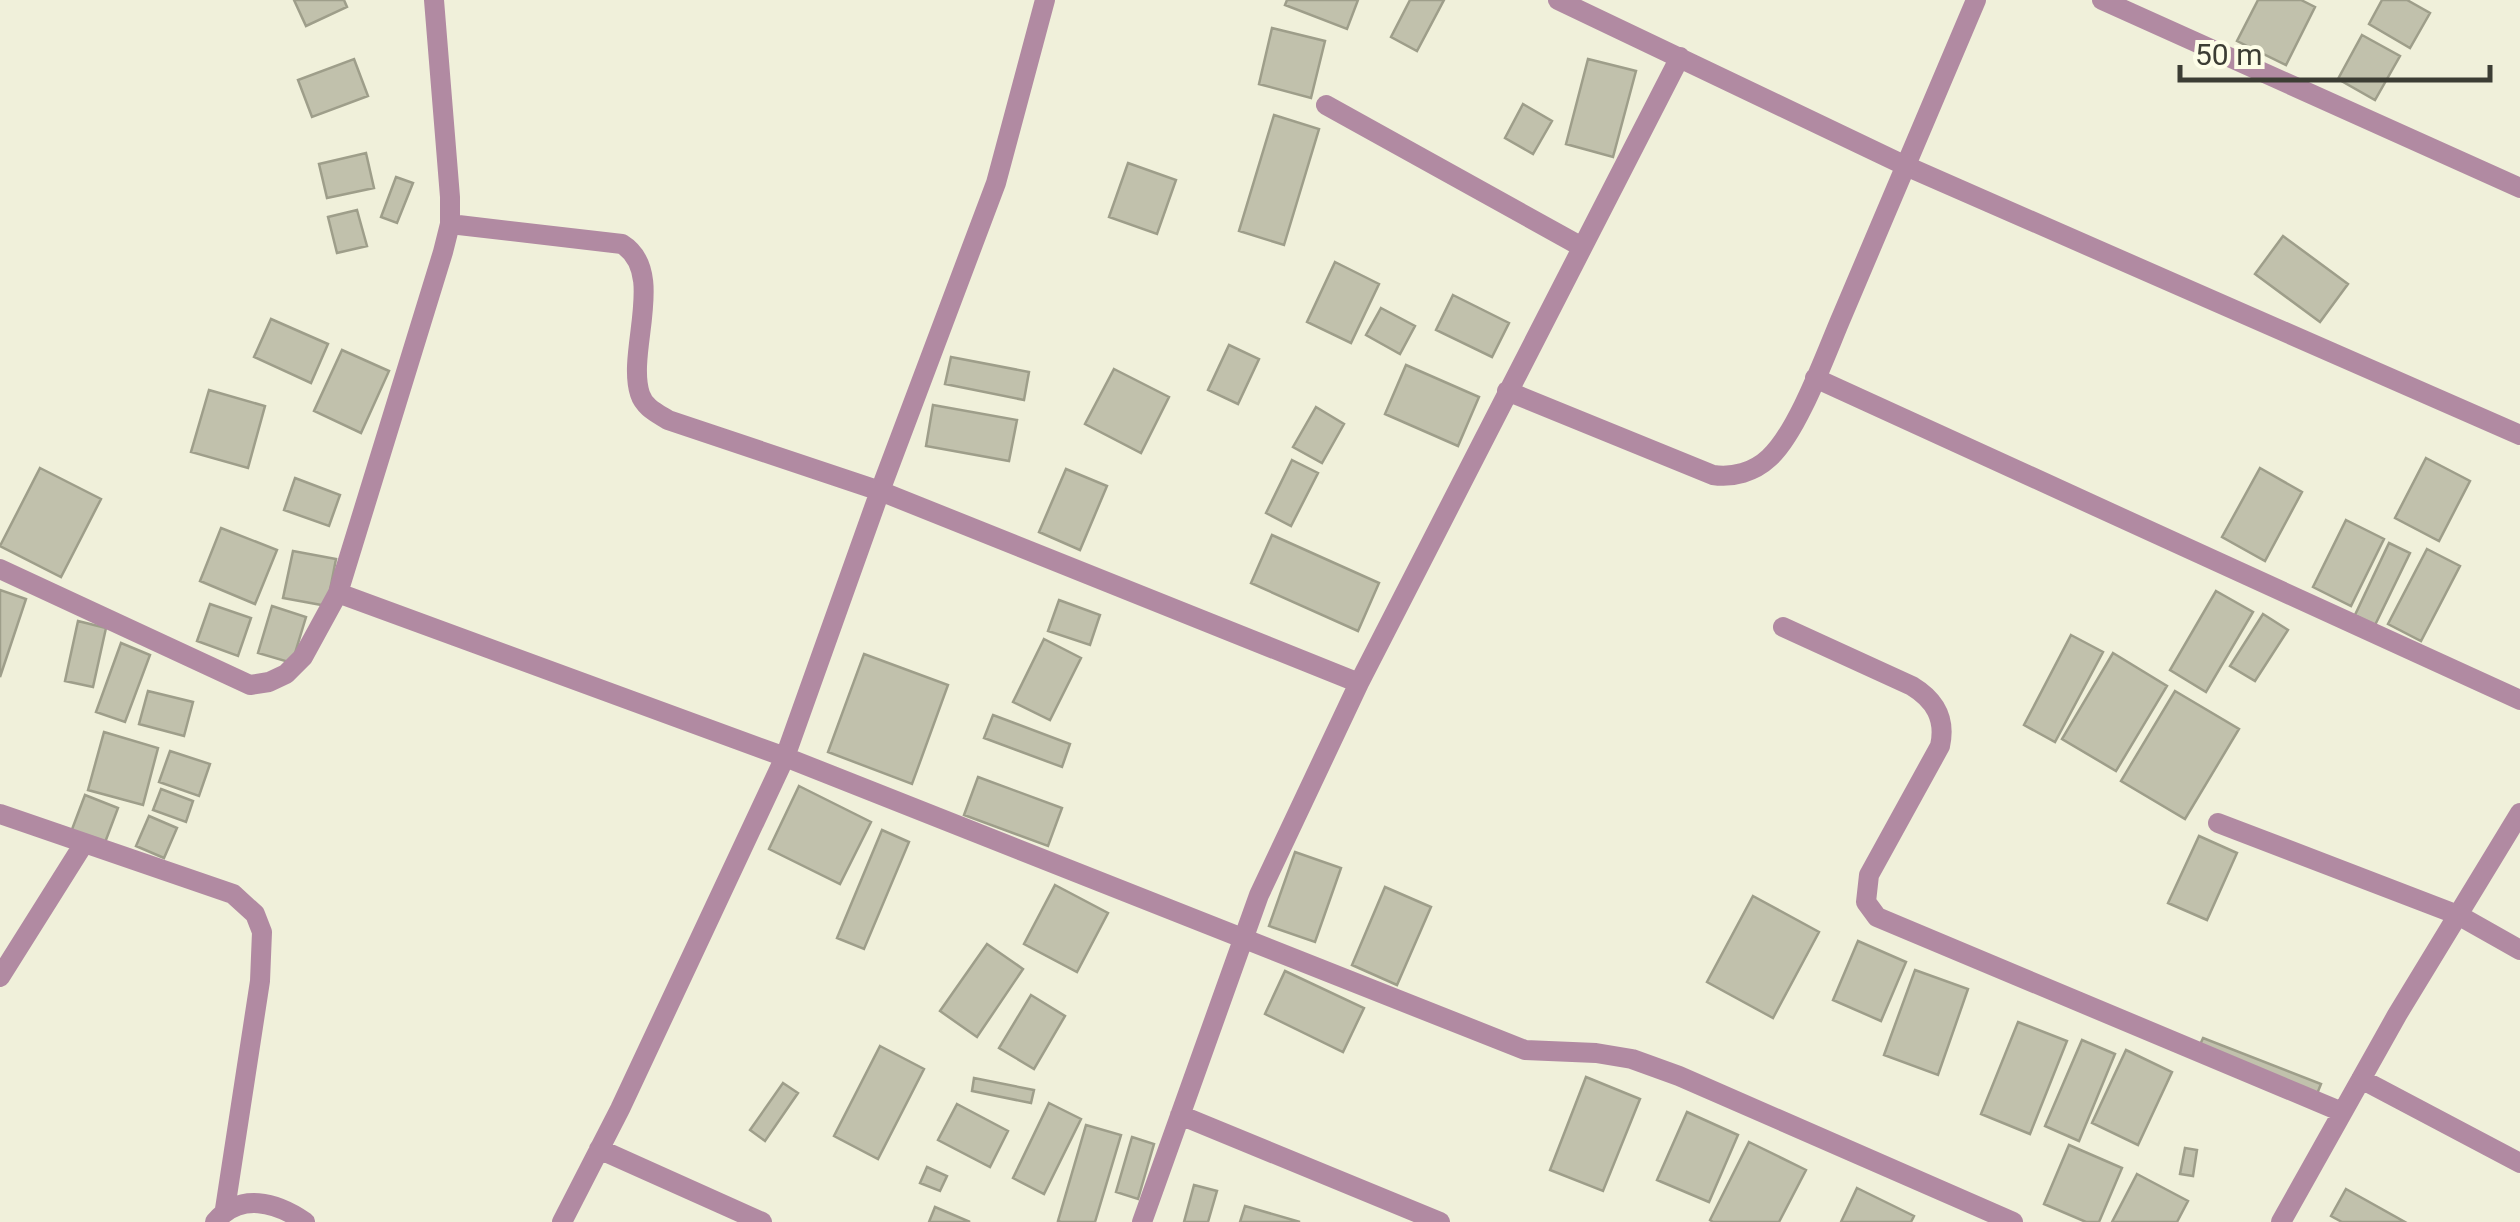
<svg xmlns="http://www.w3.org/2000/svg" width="2520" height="1222" font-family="Roboto,sans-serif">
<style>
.building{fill:#c1c1ac;stroke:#9e9e8a;stroke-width:2.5}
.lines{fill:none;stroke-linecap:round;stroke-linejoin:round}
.street{stroke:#b18aa2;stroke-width:20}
</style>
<rect width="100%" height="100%" fill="#f0f0da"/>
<path class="building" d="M294 0H344L347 7 306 26Z
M1287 0H1358L1347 29 1285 5Z
M1410 0H1444L1417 51 1391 37Z
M2258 0H2301L2315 7 2286 65 2237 41Z
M2382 0H2407L2430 13 2410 48 2369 24Z
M1272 28 1325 41 1311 98 1259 84Z
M2362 35 2400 56 2375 100 2338 79Z
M354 59 368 96 312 117 298 80Z
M1588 59 1636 71 1613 157 1566 144Z
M1523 104 1552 121 1533 154 1505 138Z
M1274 115 1319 129 1284 245 1239 231Z
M366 153 374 188 327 198 319 164Z
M1128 163 1176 180 1157 234 1109 217Z
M396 177 413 183 397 223 381 217Z
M357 210 367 246 337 253 328 217Z
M2283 236 2348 284 2320 322 2255 274Z
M1335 262 1379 284 1351 343 1307 322Z
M1453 295 1509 323 1492 357 1436 330Z
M1381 308 1415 326 1400 354 1366 335Z
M271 319 328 344 311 383 254 357Z
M1229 345 1259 359 1238 404 1208 390Z
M342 350 389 371 361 433 314 411Z
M951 357 1029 372 1024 400 945 384Z
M1406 365 1479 397 1458 446 1385 414Z
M1114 369 1169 397 1141 453 1085 424Z
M209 390 265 406 248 468 191 452Z
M933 405 1017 420 1009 461 926 446Z
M1316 407 1344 424 1322 463 1293 447Z
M2426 458 2470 481 2439 541 2395 518Z
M1292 460 1318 473 1291 526 1266 513Z
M40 468 101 499 61 577 0 546Z
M2260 468 2302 492 2265 561 2222 537Z
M1066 469 1107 486 1080 550 1039 532Z
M295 478 340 495 329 526 284 510Z
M2346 520 2384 539 2351 606 2313 587Z
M221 528 277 550 255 604 200 581Z
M1272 535 1379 583 1358 631 1251 583Z
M2389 543 2410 553 2375 625 2355 615Z
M2427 549 2460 566 2421 641 2388 624Z
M293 551 336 559 327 606 283 598Z
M0 590 26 599 0 677Z
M2216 591 2253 612 2206 692 2170 670Z
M1059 600 1100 615 1090 645 1048 631Z
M210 604 251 618 238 656 197 641Z
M272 606 306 617 292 663 258 653Z
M2263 614 2288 630 2255 681 2230 666Z
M78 621 106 628 93 687 65 681Z
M2071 635 2103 652 2055 742 2024 725Z
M1044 639 1081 658 1050 720 1013 702Z
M121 643 150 655 125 722 96 712Z
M2113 653 2167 686 2116 771 2062 739Z
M864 654 948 685 912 784 828 752Z
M148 691 193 702 184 736 139 724Z
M2175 691 2239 729 2185 819 2121 781Z
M993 715 1070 744 1062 767 984 738Z
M104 732 158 748 143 805 88 790Z
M170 751 210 764 199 796 159 782Z
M978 777 1062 808 1048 846 964 815Z
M799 786 871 822 840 884 769 849Z
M161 789 193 801 186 822 153 810Z
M85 795 118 808 104 845 71 832Z
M149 816 177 828 164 858 136 846Z
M882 830 909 842 864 949 837 938Z
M2199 836 2237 853 2207 920 2168 903Z
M1295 852 1341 868 1315 942 1269 926Z
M1055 885 1108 913 1077 972 1024 944Z
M1385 887 1431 907 1397 985 1352 965Z
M1753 896 1819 932 1773 1018 1707 982Z
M1858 941 1906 962 1881 1021 1833 1000Z
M987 944 1023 969 977 1037 940 1011Z
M1915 970 1968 989 1938 1075 1884 1055Z
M1285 971 1364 1008 1343 1052 1265 1014Z
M1031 995 1065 1016 1034 1069 999 1048Z
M2018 1022 2067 1041 2030 1134 1981 1114Z
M2203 1038 2321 1084 2317 1094 2199 1047Z
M2082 1040 2115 1054 2079 1141 2045 1126Z
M880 1046 924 1069 878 1159 834 1136Z
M2126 1050 2172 1072 2138 1145 2092 1123Z
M1586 1077 1640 1099 1603 1191 1550 1170Z
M974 1078 1034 1090 1031 1103 972 1091Z
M783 1083 798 1093 765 1141 750 1130Z
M1049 1103 1081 1119 1044 1194 1013 1178Z
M957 1104 1008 1131 990 1167 938 1140Z
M1687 1112 1738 1135 1709 1202 1657 1180Z
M1086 1125 1121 1135 1095 1222H1061L1058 1221Z
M1132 1137 1154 1144 1138 1199 1116 1192Z
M1749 1142 1806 1170 1779 1222H1713L1710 1220Z
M2069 1145 2122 1168 2099 1222H2086L2044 1204Z
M2185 1148 2197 1150 2193 1176 2180 1174Z
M927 1167 947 1176 940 1191 920 1183Z
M2137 1174 2188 1201 2177 1222H2112Z
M1194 1185 1217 1191 1208 1222H1184Z
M1857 1188 1914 1216 1911 1222H1841Z
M2346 1189 2405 1222H2342L2331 1216Z
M1245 1206 1300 1222H1240Z
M935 1207 970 1222H929Z"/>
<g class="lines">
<path class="street" d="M1558 0 1906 166 2520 435
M2102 0 2520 188
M1326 105 1582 247
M450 224 622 244C667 272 626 351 640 394 644 407 657 413 668 420L880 491 1359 683
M1815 378 2520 700
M1507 391 1713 475C1733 478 1754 472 1769 458 1798 432 1826 353 1842 316 1886 210 1932 105 1976 0
M0 569 250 685 269 682 286 674 303 657 338 593 443 252 450 224V197L434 0
M338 593 785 757 1525 1050 1596 1053 1632 1059 1679 1076 2013 1222
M1783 627 1912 686C1935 700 1946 719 1940 746L1869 875 1866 902 1877 917 2342 1112
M0 814 233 894 255 914 262 932 260 981 225 1209
M2218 823 2458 915 2520 950
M0 977 83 845
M2361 1079 2520 1163
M1180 1115 1440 1222
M599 1149 762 1222
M215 1222C240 1192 276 1202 305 1222
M562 1222 620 1109 785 757 880 491 996 183 1045 0
M1142 1222 1259 895 1359 683 1680 57
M2281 1222 2397 1015 2520 813"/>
</g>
<path d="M2180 65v15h310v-15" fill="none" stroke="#3c3d34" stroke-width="5"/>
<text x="2195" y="65" font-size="30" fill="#3c3d34" stroke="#fdfde7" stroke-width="8" paint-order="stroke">50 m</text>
</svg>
